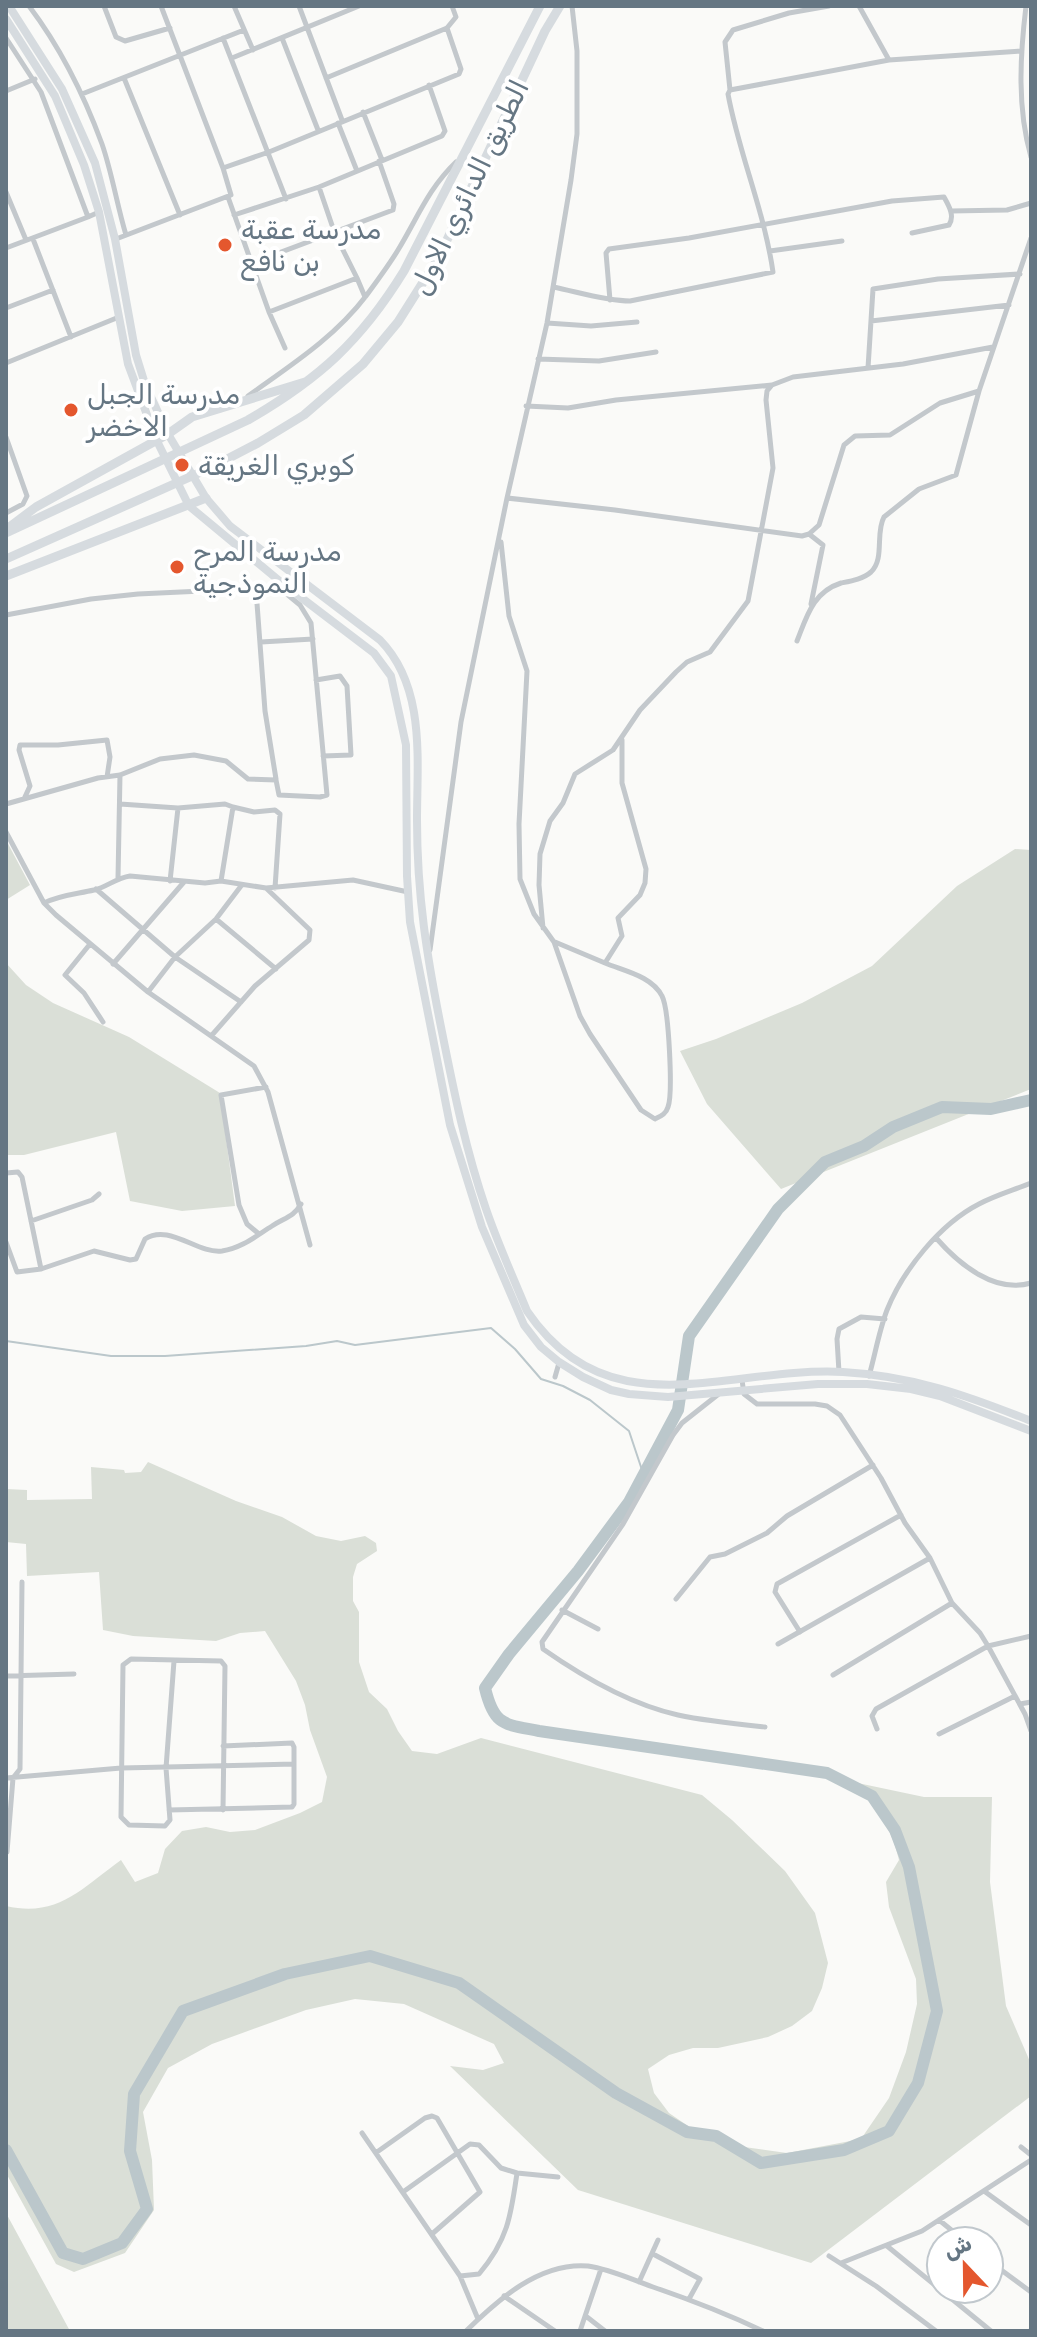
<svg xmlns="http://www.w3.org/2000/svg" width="1037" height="2337" font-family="Rubik,Vazirmatn,sans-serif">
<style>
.green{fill:#dadfd7}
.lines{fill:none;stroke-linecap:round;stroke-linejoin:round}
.stream{stroke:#bbc7cb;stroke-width:2}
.river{stroke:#bbc7cb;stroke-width:12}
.minor{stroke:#c3c8cc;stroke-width:5}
.secondary{stroke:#d6dbdf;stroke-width:8}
.primary{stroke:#d6dbdf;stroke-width:9}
.poi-dot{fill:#e4572e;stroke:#fff;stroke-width:3}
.labels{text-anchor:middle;stroke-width:8;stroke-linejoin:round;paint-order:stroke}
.street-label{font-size:28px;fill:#657683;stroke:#fff}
.poi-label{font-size:28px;fill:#657683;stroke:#fff;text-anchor:start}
</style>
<rect width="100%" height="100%" fill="#fafaf8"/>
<path class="green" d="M6 840 30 885 6 900Z
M1015 849 1031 850V1089L781 1189 707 1104 680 1051 716 1039 802 1003 872 966 957 886Z
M6 963 26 985 53 1003 129 1037 220 1093 235 1206 182 1211 130 1201 116 1132 24 1155H6Z
M148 1462 236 1501 282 1517 316 1536 341 1541 365 1536 376 1543 377 1551 357 1564 353 1577V1601L359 1612V1662L369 1692 387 1709 398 1731 412 1751 437 1754 481 1738 702 1795 732 1820 785 1871 815 1913 828 1963 822 1988 812 2011 792 2026 768 2037 718 2048H693L669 2055 648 2069 654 2093 669 2113 691 2128 713 2139 737 2146 787 2153 861 2139 889 2098 906 2052 917 2004 916 1979 889 1907 886 1882 899 1860C891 1825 876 1809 853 1782L924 1797H992L990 1882 1006 2006 1031 2064V2096L811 2263 578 2190 450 2066 483 2070 504 2063 494 2044 404 2004 355 1999 306 2010 212 2044 168 2068 143 2112 152 2160 154 2210 125 2253 74 2272 56 2264 6 2173V1906C58 1918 82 1888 121 1860L135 1882 158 1873 165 1849 182 1831 206 1827 230 1832 255 1830 300 1813 322 1802 327 1777 310 1730 305 1705 296 1681 265 1631 240 1633 216 1641 133 1636 103 1630 99 1572 27 1576 26 1544 6 1542V1489L27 1490V1500L92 1499 91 1467 124 1470 125 1473 141 1472Z
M6 2213 70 2331H6Z"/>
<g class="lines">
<path class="stream" d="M6 1341 111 1356H165L306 1346 337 1341 355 1345 491 1328 515 1349 541 1379 563 1386 590 1400 629 1431 643 1473"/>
<path class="river" d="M6 2150 63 2253 83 2259 122 2243 147 2209 130 2151 134 2094 183 2011 285 1974 370 1956 459 1983 616 2093 687 2132 716 2136 761 2163 844 2150 889 2131 918 2083 937 2011 909 1867 895 1830 872 1796 827 1773 539 1731C504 1724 494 1726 485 1688L509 1654 578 1571 629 1502 678 1410 689 1336 778 1209 825 1162 864 1146 893 1127 942 1107 991 1109 1031 1100"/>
<path class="minor" d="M29 6C60 47 84 95 102 144 112 173 117 205 126 235
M104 6 116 37 125 41 170 28
M161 6 223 168
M234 6 253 50
M299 6 342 120
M859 6 889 60
M1026 6C1020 56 1017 108 1031 157
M6 38 41 92 88 217 99 212
M223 38 286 199
M282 38 318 130
M232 58 359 6
M124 78 180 215
M326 78 447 28
M730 90 889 60 1020 51
M6 91 35 79
M82 94 244 30
M363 112 382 160
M338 123 357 171
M319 187 335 234 357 278
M6 192 26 240
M228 197 269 312 357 278 365 297
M951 211 1007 210 1031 203
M234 215 319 187 442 136 445 131 429 85
M33 239 71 337
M116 239 231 195 223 168 269 152 459 74 461 69 447 28 456 17 452 6
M6 248 88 217
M770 251 842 241
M252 263 393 210 394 204 379 161
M553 287C578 292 606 301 630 301L773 272C764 210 739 154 728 94L730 90 725 42 733 30 789 13 829 6
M610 300 606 253 609 249 689 238 892 201 944 197C949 206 955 216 949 225L912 233
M6 308 53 290
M269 312 285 348
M871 321 1009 305
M547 323 591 326 637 322
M538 359 599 361 656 352
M6 363 119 317
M868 368 873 289 938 279 1020 274
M248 396C291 365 334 338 366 296 377 281 389 265 398 250 418 217 428 189 456 162
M526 406 568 408 616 400 772 385
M6 437 27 496 23 504 6 513
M507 498 615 510 802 536 809 534 819 525 844 445 855 436 890 435 940 403 979 391
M809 534 823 545 811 604
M501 542 509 616 527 671 519 824 520 879 534 914 554 942 580 1016 590 1034 641 1110 655 1119C661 1116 666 1114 668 1107 673 1094 669 1009 662 996 652 976 624 971 605 963
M256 590 265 711 276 779
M6 615 91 599 138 594 268 588 282 583 293 573
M797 641C807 616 813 592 841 583 851 581 863 579 871 572 885 559 875 533 884 517L919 489 956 475 979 391 1031 238
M261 642 313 639
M316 680 340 676 347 686 351 755 323 756
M24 799 30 786 19 750 20 745H58L107 740 110 757 107 777
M6 804 98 778 120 775 160 759 194 755 226 761 248 779 276 780 279 795 320 797 327 795 311 623 300 605 277 586
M120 804 178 808 225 804 233 807 221 881
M233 807 254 812 275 810 280 814 275 888
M6 832 44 903 56 915 148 992 254 1066 268 1092 310 1245
M118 878 120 775
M170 881 178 808
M96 889 175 957 241 1002
M44 903C60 895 77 894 94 890 107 887 116 878 130 876L205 883 221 881 266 888 353 880 408 892
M216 919 276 969
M543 928 539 885 540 854 550 821 563 803 575 774 613 750 640 710 676 672 687 662 710 652 748 601 773 468 766 400 767 391 772 385 793 377 903 364 993 347
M555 942 605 963 622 936 618 918 640 895 645 883 646 869 622 783V740
M90 944 65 975 84 993 103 1022
M430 950 461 722 507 498 547 323 571 180 577 134V51L572 6
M113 964 184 882
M148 992 175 957 216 919 241 886
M212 1035 255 986 309 940 310 930 267 889
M6 1173 18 1172 22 1177 41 1269
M31 1221 92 1200 99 1194
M259 1234 247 1224 239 1205 221 1095 266 1087
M937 1239C959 1264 995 1294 1031 1283
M6 1242 17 1272 41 1269 94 1251 130 1260 136 1259 145 1239C169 1223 197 1254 222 1251 242 1248 256 1236 272 1226 284 1218 294 1217 301 1204
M839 1372 837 1339 839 1329 861 1317 885 1319
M869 1376C875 1355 879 1331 887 1310 903 1270 940 1224 979 1204 996 1195 1014 1190 1031 1183
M555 1377 559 1363
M742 1380 744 1394 757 1404H815L827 1406 840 1415 881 1478 905 1523 930 1558 952 1603 980 1633 988 1646 1025 1714 1031 1731
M720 1393 682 1423 673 1435 623 1524 542 1642 543 1649C583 1677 629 1704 678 1715 706 1721 736 1724 765 1727
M676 1599 710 1557 725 1554 767 1533 787 1516 873 1465
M562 1610 598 1629
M800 1632 775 1592 777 1584 901 1515
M778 1644 930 1558
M174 1661 166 1768 170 1820 165 1826 129 1825 121 1817 123 1665 131 1659 221 1661 225 1666 223 1810
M833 1675 952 1603
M6 1676 74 1674
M1020 1704 1031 1702
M877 1729 872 1716 876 1709 988 1646 1031 1636
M939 1734 1015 1696
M6 1778 121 1768 294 1764
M169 1810 292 1807 294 1804V1747L292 1743 223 1746
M7 1852 13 1778 20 1769 22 1582
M362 2133 460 2276 478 2319
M1021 2147 1031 2155
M377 2152 425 2118 432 2116 437 2118 480 2192 432 2234
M984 2191 1031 2225
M403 2192 470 2144 479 2145 501 2168 517 2173
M939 2220 965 2241
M887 2246 991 2331
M653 2254 700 2279 689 2299
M829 2256 876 2286 936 2331
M989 2261 1031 2292
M841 2263 922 2231 1031 2160
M460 2276 479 2274C508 2240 511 2215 517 2173L558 2177
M639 2282 658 2240
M504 2296 555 2331
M587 2317 605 2331
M466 2331C498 2300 539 2262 588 2266 610 2269 633 2280 653 2287 691 2300 727 2314 763 2331
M580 2331 601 2269
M1030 2331 1031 2330"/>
<path class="secondary" d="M9 6 62 89 95 163 115 239 136 355 145 384 168 434 206 498 230 526 380 640C426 687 417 760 417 820 417 895 427 958 442 1032 454 1092 466 1151 486 1209 498 1244 513 1277 527 1311 609 1432 727 1366 843 1372 913 1376 966 1395 1031 1421
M6 19 55 96 84 165 99 212 128 364 156 439 189 506 282 583 374 653 391 676 406 745 407 876 410 922 450 1125 482 1227 524 1325 541 1347 559 1362 583 1377 611 1390 629 1394 668 1397 818 1384H867L911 1389 940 1396 1031 1431"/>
<path class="primary" d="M8 528 36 507 168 434 192 417 305 382
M6 533 248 420C319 379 361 341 404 271L540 6
M6 559 210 468 258 443 304 415 363 364 398 322 439 257 545 31 560 6
M6 576 206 498"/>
</g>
<g class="poi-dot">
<circle cx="225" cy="245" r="8"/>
<circle cx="71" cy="410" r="8"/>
<circle cx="182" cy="465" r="8"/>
<circle cx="177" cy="567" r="8"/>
</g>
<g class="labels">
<g class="street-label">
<text transform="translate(469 187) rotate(-64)" y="10">الطريق الدائري الاول</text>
</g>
<g class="poi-label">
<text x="241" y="239">مدرسة عقبة<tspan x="241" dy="32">بن نافع</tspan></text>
<text x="87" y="404">مدرسة الجبل<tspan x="87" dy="32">الاخضر</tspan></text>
<text x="198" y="475">كوبري الغريقة</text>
<text x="193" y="561">مدرسة المرح<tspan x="193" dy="32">النموذجية</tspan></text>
</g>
</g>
<rect width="1037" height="2337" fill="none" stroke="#657683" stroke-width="16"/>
<g transform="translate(965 2265) rotate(338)"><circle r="38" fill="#ffffff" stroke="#c1c8cd" stroke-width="2"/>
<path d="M0-6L14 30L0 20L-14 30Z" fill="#e4572e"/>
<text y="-12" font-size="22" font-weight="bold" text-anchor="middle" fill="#657683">ش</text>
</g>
</svg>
